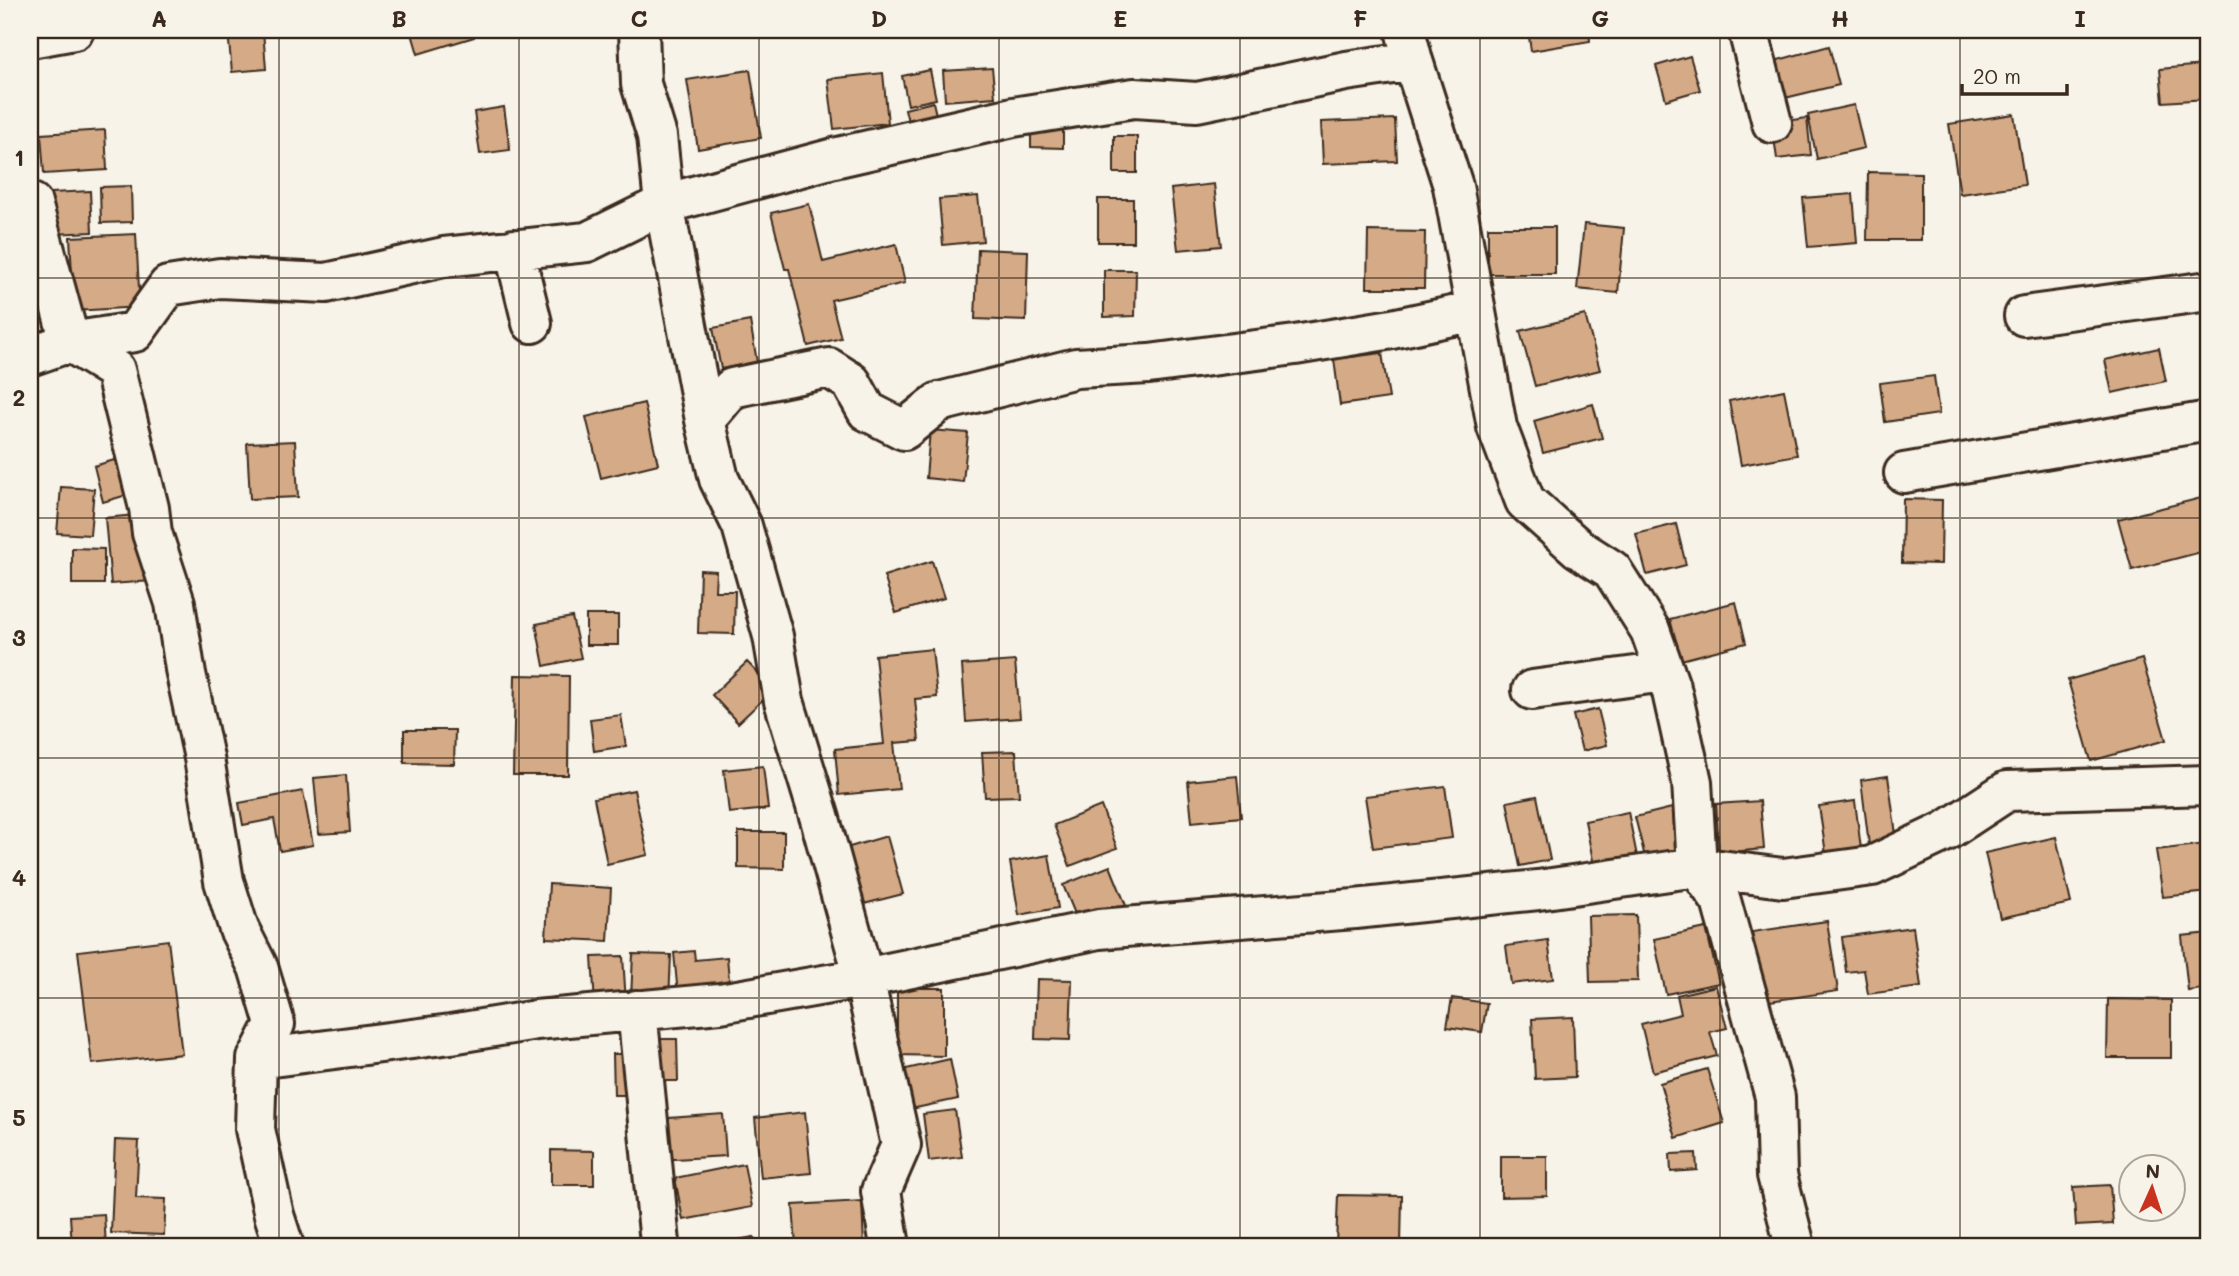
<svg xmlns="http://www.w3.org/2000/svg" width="2239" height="1276" font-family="Mali,sans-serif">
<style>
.building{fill:#d5aa87;stroke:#3b2a1e;stroke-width:2}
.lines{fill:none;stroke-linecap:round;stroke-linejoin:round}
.minor-casing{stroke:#3b2a1e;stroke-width:44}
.minor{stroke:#f7f3e8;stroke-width:38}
.grid{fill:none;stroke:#3b2a1e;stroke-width:2;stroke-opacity:0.55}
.neatline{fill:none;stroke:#3b2a1e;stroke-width:2.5}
.grid-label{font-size:23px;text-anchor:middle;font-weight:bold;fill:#3b2a1e}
</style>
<rect width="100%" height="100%" fill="#f7f3e8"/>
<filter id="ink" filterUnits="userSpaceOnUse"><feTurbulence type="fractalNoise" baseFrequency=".0143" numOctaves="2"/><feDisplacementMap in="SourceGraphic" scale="14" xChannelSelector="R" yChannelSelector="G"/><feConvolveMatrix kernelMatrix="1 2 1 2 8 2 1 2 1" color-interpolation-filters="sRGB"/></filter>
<g filter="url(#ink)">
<path class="building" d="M263 30 266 69 232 72 228 32Z
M411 30H472L474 37 418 54Z
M1273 30H1312L1274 34Z
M1528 30H1589L1590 41 1531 51Z
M1829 46 1839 85 1785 98 1771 62Z
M1690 56 1700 90 1666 100 1656 66Z
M2203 65 2206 99 2163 102 2160 69Z
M992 68 995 97 945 101 943 71Z
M750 70 761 138 698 149 687 80Z
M930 70 936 99 908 105 902 76Z
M883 73 888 123 834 129 828 79Z
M933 102 940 132 912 138 905 109Z
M1854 105 1864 148 1817 159 1808 115Z
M504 107 510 150 480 154 474 112Z
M2014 114 2025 185 1960 194 1949 124Z
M1807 118 1811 155 1777 159 1772 123Z
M1395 119 1397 161 1323 164 1321 122Z
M1031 126H1063V148L1031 147Z
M105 130 107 170 44 174 41 134Z
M1114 136H1137V173H1114Z
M1868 172 1921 173V240H1867Z
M1214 184 1221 246 1178 250 1171 189Z
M131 186 132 222 101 223 100 187Z
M90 191 92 232 53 234 51 193Z
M1853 194 1857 243 1808 247 1803 198Z
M978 196 983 241 943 245 939 199Z
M1098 199H1133V242H1098Z
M809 204 823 262 896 244 905 283 831 300 841 338 808 346 789 269H785L771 213Z
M1584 224 1624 228 1618 293 1577 289Z
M1488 227H1555V274H1488Z
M1368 231 1425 232 1424 288H1367Z
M136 234 140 307 74 311 70 237Z
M978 249 1028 251 1026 321 975 319Z
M1104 270H1136L1135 316 1104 317Z
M1585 315 1600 370 1535 386 1520 331Z
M750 321 757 362 721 369 713 328Z
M2159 348 2166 381 2112 393 2105 360Z
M1382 353 1389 398 1340 405 1334 359Z
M1934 376 1939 414 1885 422 1880 383Z
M1784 390 1797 455 1741 465 1729 401Z
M644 403 658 464 601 478 586 417Z
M1593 404 1602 438 1543 453 1534 421Z
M930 430 968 433 963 482 926 478Z
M295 441 298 497 250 499 247 443Z
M128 456 137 492 103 502 94 466Z
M61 487 94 489 90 535 57 533Z
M2209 496V550L2132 570 2118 519Z
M1903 499 1942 500 1941 564 1902 563Z
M145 514 152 581 111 584 105 518Z
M1676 524 1686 565 1647 575 1636 534Z
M72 548 104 549V584H72Z
M932 561 944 598 896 613 884 576Z
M700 570 716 571 715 591H735L734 634 698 633Z
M1736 602 1746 643 1681 660 1670 619Z
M586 615H618V645H586Z
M572 617 581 658 544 666 536 624Z
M932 649 937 697 915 699 919 741 894 743 899 789 839 795 835 749 884 744 875 655Z
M2142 659 2166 740 2091 761 2068 680Z
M1015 661 1020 718 966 722 962 665Z
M747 662 774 689 738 723 712 695Z
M515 675 569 676 568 775H513Z
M1598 709 1607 745 1582 751 1573 715Z
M621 715 626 746 594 751 590 719Z
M404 730H455L454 764 404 763Z
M1016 751 1019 796 985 797 982 752Z
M763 766 768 809 729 813 724 770Z
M346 775 350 832 319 834 314 778Z
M1237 776 1241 817 1192 822 1188 781Z
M1888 776 1897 842 1869 845 1861 780Z
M1445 786 1452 838 1373 848 1365 796Z
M634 790 648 855 607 864 594 798Z
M303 791 313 845 280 851 274 819 243 825 239 803Z
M1537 796 1550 860 1520 866 1507 802Z
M1760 801 1764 849 1719 853 1716 804Z
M1855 801 1862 857 1827 861 1819 806Z
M1101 806 1117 848 1070 866 1054 825Z
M1676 807 1687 855 1647 865 1635 817Z
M1628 812 1638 861 1595 870 1585 821Z
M738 832H784V869L738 868Z
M887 836 903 894 852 907 836 851Z
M2056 837 2071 903 2000 918 1985 853Z
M2205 844 2209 892 2163 897 2156 850Z
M1049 855 1058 908 1019 915 1010 862Z
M1110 866 1127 908 1080 926 1063 885Z
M549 884 611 888 608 941 546 938Z
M1636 915 1638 981 1590 982 1588 916Z
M1827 921 1838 991 1763 1002 1752 932Z
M1913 927 1921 987 1868 994 1864 970 1846 972 1842 937Z
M1706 928 1719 983 1666 994 1654 939Z
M2209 933V988L2188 991 2182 936Z
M168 940 182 1054 92 1064 78 951Z
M1548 940 1553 979 1511 984 1506 946Z
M694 951 695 960 727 957 730 990 678 995 674 953Z
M633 954 671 955 669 1000 631 999Z
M623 956 626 1003 595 1005 592 957Z
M1037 979 1072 980 1070 1040 1035 1039Z
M1716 986 1727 1028 1710 1032 1717 1056 1653 1072 1641 1024 1681 1014 1677 995Z
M897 988H944V1056L897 1055Z
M1452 998 1487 1003 1482 1032 1447 1027Z
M2108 999 2171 1000V1058H2107Z
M1573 1017 1575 1077 1535 1079 1532 1019Z
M658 1039H677L678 1081H658Z
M613 1054H633V1095H614Z
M950 1059 958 1099 911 1109 902 1070Z
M1707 1069 1724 1123 1676 1138 1660 1083Z
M955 1110 962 1157 929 1161 923 1114Z
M805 1112 811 1173 761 1178 755 1118Z
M723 1114 726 1156 658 1160 655 1119Z
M115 1140 139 1141 136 1198 166 1199 164 1235 111 1233Z
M551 1150 594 1151V1185H551Z
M1696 1153 1697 1170 1671 1172 1670 1154Z
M1501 1156H1547V1196L1501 1197Z
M744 1164 752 1207 683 1220 675 1178Z
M2110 1185 2113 1224 2076 1226 2073 1187Z
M1338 1195 1402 1196 1401 1246H1336Z
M862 1201 864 1246H796L793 1205Z
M104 1214 106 1246H72L70 1216Z
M754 1237 756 1246H704Z"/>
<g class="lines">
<defs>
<path id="minor" d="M639 30 641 84 657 136 664 204 705 420 719 479 742 526 773 636 784 701 820 819 864 978 901 1145 881 1191 890 1246
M1405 30 1413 61 1453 186 1497 427 1525 501 1579 549 1612 570 1650 630 1672 692 1692 782 1697 867 1721 901 1775 1097 1777 1175 1795 1246
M1748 30 1772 123
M30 38 74 30
M32 203 70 342 135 332 168 286 220 278 326 283 444 257 587 242 664 204 834 158 1013 117 1134 98 1197 102 1346 71 1413 61
M514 249 532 323
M2024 316 2209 291
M30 356 70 342 115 370 149 508 152 533 175 603 185 669 204 758 224 881 239 929 258 967 275 1024 257 1059
M705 420 732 388 829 368 851 382 867 411 904 430 939 402 1076 368 1149 364 1295 345 1392 329 1475 311
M1904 473 2209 421
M1532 690 1665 672
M637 1010 660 1243
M284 1246 274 1215 255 1129 257 1059 451 1034 536 1020 720 1003 864 978 1099 929 1355 909 1538 890 1697 867 1783 878 1872 866 1946 831 2007 791 2209 785"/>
</defs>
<use href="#minor" class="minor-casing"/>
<use href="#minor" class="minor"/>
</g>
</g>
<path class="grid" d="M279 30V1246M519 30V1246M759 30V1246M999 30V1246M1240 30V1246M1480 30V1246M1720 30V1246M1960 30V1246M30 278H2209M30 518H2209M30 758H2209M30 998H2209"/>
<rect width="2239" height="1276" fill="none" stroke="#f7f3e8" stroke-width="77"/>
<g transform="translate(2152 1188) rotate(3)"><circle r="33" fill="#f7f3e8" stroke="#aca397" stroke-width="2"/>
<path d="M0-5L12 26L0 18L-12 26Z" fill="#c8321e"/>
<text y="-10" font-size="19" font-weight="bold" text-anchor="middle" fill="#3b2a1e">N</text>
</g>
<path d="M1962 84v10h105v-10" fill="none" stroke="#3b2a1e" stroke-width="3.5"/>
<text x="1973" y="84" font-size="21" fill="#3b2a1e" stroke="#f7f3e8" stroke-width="5" paint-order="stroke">20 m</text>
<rect x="38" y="38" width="2162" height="1200" class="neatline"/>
<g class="grid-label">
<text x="159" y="27">A</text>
<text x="399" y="27">B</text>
<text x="639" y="27">C</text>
<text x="879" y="27">D</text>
<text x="1120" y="27">E</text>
<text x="1360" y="27">F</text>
<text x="1600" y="27">G</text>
<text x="1840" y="27">H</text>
<text x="2080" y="27">I</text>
<text x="19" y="166">1</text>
<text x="19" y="406">2</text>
<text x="19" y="646">3</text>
<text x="19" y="886">4</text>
<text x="19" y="1126">5</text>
</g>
</svg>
